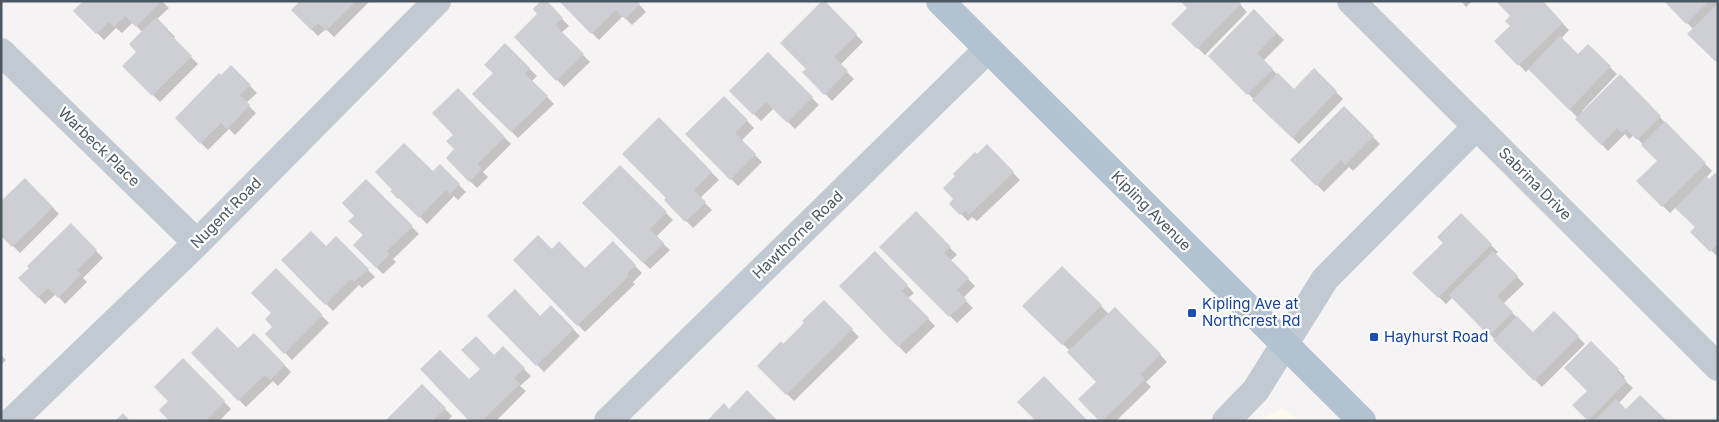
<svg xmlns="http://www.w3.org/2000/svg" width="1719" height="422" font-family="Inter,sans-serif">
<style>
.commercial{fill:#fdf9ef}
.shadow{fill:#0003}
.building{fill:#cdcfd5}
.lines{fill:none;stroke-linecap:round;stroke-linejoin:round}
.minor{stroke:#c1cad2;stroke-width:28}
.major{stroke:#b3c2d1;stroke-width:28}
.transit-dot{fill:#1a4fb4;stroke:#fff;stroke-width:2}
.labels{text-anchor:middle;stroke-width:4.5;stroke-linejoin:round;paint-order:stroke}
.street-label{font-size:15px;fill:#4a5661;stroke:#fff}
.transit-label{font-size:15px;fill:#164399;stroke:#fff;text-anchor:start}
</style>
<rect width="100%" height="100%" fill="#f5f3f3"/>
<path class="commercial" d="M1283 408 1299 421H1260L1277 410Z"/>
<path class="shadow" d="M84 1H162L169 8 157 19 175 37 173 39 198 64 160 102 124 66 138 52 142 32 133 22 122 33 116 28 104 40 75 11Z
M298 1H370L334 37 326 29 318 36 292 10 300 3Z
M545 1 569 26 561 33 590 62 564 87 515 37 539 14Z
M560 1H636L646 12 632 25 623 16 599 40Z
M1237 1 1247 12 1205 55 1173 24Z
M1461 1H1472L1466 7Z
M1496 1H1541L1569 30 1561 39 1578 56 1588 46 1617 74 1582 111 1583 113 1620 76 1712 171 1706 178 1709 181 1718 177V257L1692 232 1696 227 1676 207 1670 213 1638 181 1658 161 1634 135 1629 139 1625 134 1608 151 1577 119 1578 118 1529 69 1526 72 1496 41 1511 26V16Z
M1666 1H1718V63L1689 34 1693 29Z
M824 2 863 42 840 65 854 79 832 101 804 72 808 69Z
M1254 11 1284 40 1263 61 1294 90 1314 70 1343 99 1299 144 1210 56Z
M505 45 537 76 532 81 554 104 518 138 474 94 494 73Z
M768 54 819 105 795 129 774 108 761 121 731 91Z
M231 67 257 93 246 103 256 113 235 135 229 129 208 150 176 118Z
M458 90 511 144 483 172 488 177 477 188 447 158 456 149 455 135Z
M724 97 754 128 741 141 762 162 738 186 687 134Z
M1344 108 1380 144 1353 171 1349 167 1324 192 1292 160Z
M659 119 719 180 700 198 712 210 693 228 666 200 668 198Z
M987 146 1020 180 977 221 972 217 968 221 951 204 977 156Z
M440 166 466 192 458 200 454 196 427 224 407 204 406 205 392 191 433 173Z
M620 167 673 220 656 237 670 250 650 269 583 203Z
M25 179 59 214 20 253 1 234Z
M366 181 419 234 393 259 396 262 383 274 354 245 364 235 356 216Z
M916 213 957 255 950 261 975 286 963 298 973 308 957 323 881 247Z
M1461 215 1498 252 1495 255 1524 284 1503 304 1533 333 1554 313 1585 344 1542 387 1453 297 1446 304 1414 273 1444 243Z
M71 225 103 258 83 278 87 282 65 304 56 294 45 304 20 278Z
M336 238 375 277 362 288 359 285 333 311 283 260 326 248Z
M613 243 642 273 633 282 635 284 585 332 515 260 552 251 585 270Z
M875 252 914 293 908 298 935 326 906 354 841 286Z
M1062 268 1109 314 1115 308 1167 362 1146 382 1151 387 1116 421H1101L1098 382 1070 351 1024 306Z
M276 270 329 323 292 360 267 334 274 327 273 313Z
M824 302 859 337 794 401 759 366 783 346Z
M551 307 580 336 544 372 489 316 540 318Z
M254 334 291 372 278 386 273 381 246 407 193 353 238 350Z
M1591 343 1625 377 1623 379 1633 388 1619 403 1626 411 1665 421H1589L1574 405 1588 391Z
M503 348 531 376 520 386 526 391 496 421H471L469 381Z
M1 355 6 360 1 365Z
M183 360 231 409 219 421H171L170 401Z
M422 386 452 416 447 421H389Z"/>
<path class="building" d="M83 1H161L136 27 125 16 114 27 109 22 96 34 73 11Z
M297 1H356L326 31 318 23 311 30 291 10 298 3Z
M541 1H547L563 18 555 25 584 54 556 81 514 37 537 14 533 9Z
M559 1H637L640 4 625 19 616 10 591 34Z
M822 1H825L857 34 834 57 848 71 824 95 802 72 806 69 780 43Z
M1180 1H1238L1241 4 1197 49 1171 24 1187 8Z
M1502 1H1543L1563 23 1518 66 1494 41 1510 26 1505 21 1510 16 1499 4Z
M1664 1H1709L1686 24Z
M1718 3V58L1715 61 1687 34Z
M1254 9 1277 33 1257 53 1273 69 1247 95 1208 56Z
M156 17 168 29 167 31 192 56 152 96 122 66 136 52 129 44Z
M1560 36 1578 54 1588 44 1611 66 1569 110 1528 69Z
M505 43 530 68 525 74 548 96 511 132 472 94 493 73 484 65Z
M768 52 813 97 787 123 766 102 753 115 729 91Z
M231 65 251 85 240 95 250 105 227 129 221 123 200 144 175 118 219 73 221 75Z
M1314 68 1337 91 1292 138 1252 100 1278 73 1294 89Z
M1620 74 1661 116 1637 140 1626 129 1622 133 1617 128 1601 145 1575 119Z
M458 88 505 137 477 164 482 169 469 182 446 158 454 149 446 141 453 135 432 113Z
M724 96 748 120 735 133 756 154 730 180 685 134Z
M1344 106 1374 136 1345 165 1341 160 1316 186 1290 160Z
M659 117 712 172 694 190 706 202 685 222 664 200 666 198 622 154Z
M1665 121 1706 163 1662 207 1636 181 1657 161 1641 145Z
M404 143 433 171 440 164 460 184 450 194 446 190 419 218 399 198 398 199 390 191 392 190 375 172Z
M987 144 1014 172 969 215 965 211 960 215 949 204 953 199 943 188 955 176 953 174 975 152 977 154Z
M620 165 667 212 650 229 664 243 643 263 582 203Z
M1715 173 1718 175V244L1710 252 1690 232 1695 227 1675 208 1706 176 1709 179Z
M25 178 53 207 12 247 1 236V201Z
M366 179 413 226 387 251 390 254 376 268 353 245 363 235 348 221 354 216 342 203Z
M916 211 951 247 944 253 969 278 957 290 967 300 949 317 879 247Z
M1461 213 1492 244 1438 298 1412 273 1443 243 1437 237Z
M71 223 97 250 77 270 81 274 58 298 48 288 38 298 18 278 29 268 27 266Z
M311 231 326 246 336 236 369 269 354 282 351 279 325 305 281 260Z
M538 235 552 249 559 241 585 268 613 241 636 265 627 274 629 276 577 326 513 260Z
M875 251 908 285 902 291 929 318 898 347 839 286Z
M1493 251 1518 276 1497 296 1513 312 1489 336 1449 295Z
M1062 266 1102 305 1062 345 1022 306Z
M276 268 323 315 284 354 265 334 272 327 265 319 271 313 251 293Z
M515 289 540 316 551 305 574 329 536 366 487 316Z
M824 300 853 329 786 395 757 366 781 341 783 344 804 323 802 321Z
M1115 307 1161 354 1140 374 1145 379 1102 421H1099L1078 399 1096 382 1067 352Z
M1554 311 1579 336 1534 381 1493 340 1517 316 1533 332Z
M217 327 238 348 254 333 285 365 270 380 265 375 238 401 191 353Z
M476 336 494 355 503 346 525 368 514 378 520 384 482 421H469L420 369 440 350 469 379 480 369 461 350Z
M1591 341 1619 369 1617 371 1627 381 1588 421 1572 405 1587 391 1564 368Z
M183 358 225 401 205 421H169L159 410 168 401 154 387Z
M1044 376 1088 421H1036L1017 402Z
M422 384 446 408 433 421H385Z
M747 390 778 421H707L724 403 729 409Z
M1640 395 1667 421H1594L1616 399 1626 409Z
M123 413 130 421H115Z"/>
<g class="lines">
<path class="minor" d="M1351 1 1718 367
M1 52 197 243
M12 421 197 243 437 1
M608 421 988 49
M1226 421 1256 390 1325 279 1477 126"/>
<path class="major" d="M940 1 1362 421"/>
</g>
<g class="transit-dot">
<rect x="1187" y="308" width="10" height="10" rx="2.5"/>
<rect x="1369" y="332" width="10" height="10" rx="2.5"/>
</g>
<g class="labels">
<g class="street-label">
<text transform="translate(99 147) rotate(44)" y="5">Warbeck Place</text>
<text transform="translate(1535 184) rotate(45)" y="5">Sabrina Drive</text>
<text transform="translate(1151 211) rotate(45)" y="5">Kipling Avenue</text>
<text transform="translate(226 213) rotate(-45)" y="5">Nugent Road</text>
<text transform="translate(798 235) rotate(-44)" y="5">Hawthorne Road</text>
</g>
<g class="transit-label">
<text x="1202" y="309">Kipling Ave at<tspan x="1202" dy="17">Northcrest Rd</tspan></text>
<text x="1384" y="342">Hayhurst Road</text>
</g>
</g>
<rect width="1719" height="422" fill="none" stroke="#4a5661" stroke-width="5"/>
</svg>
